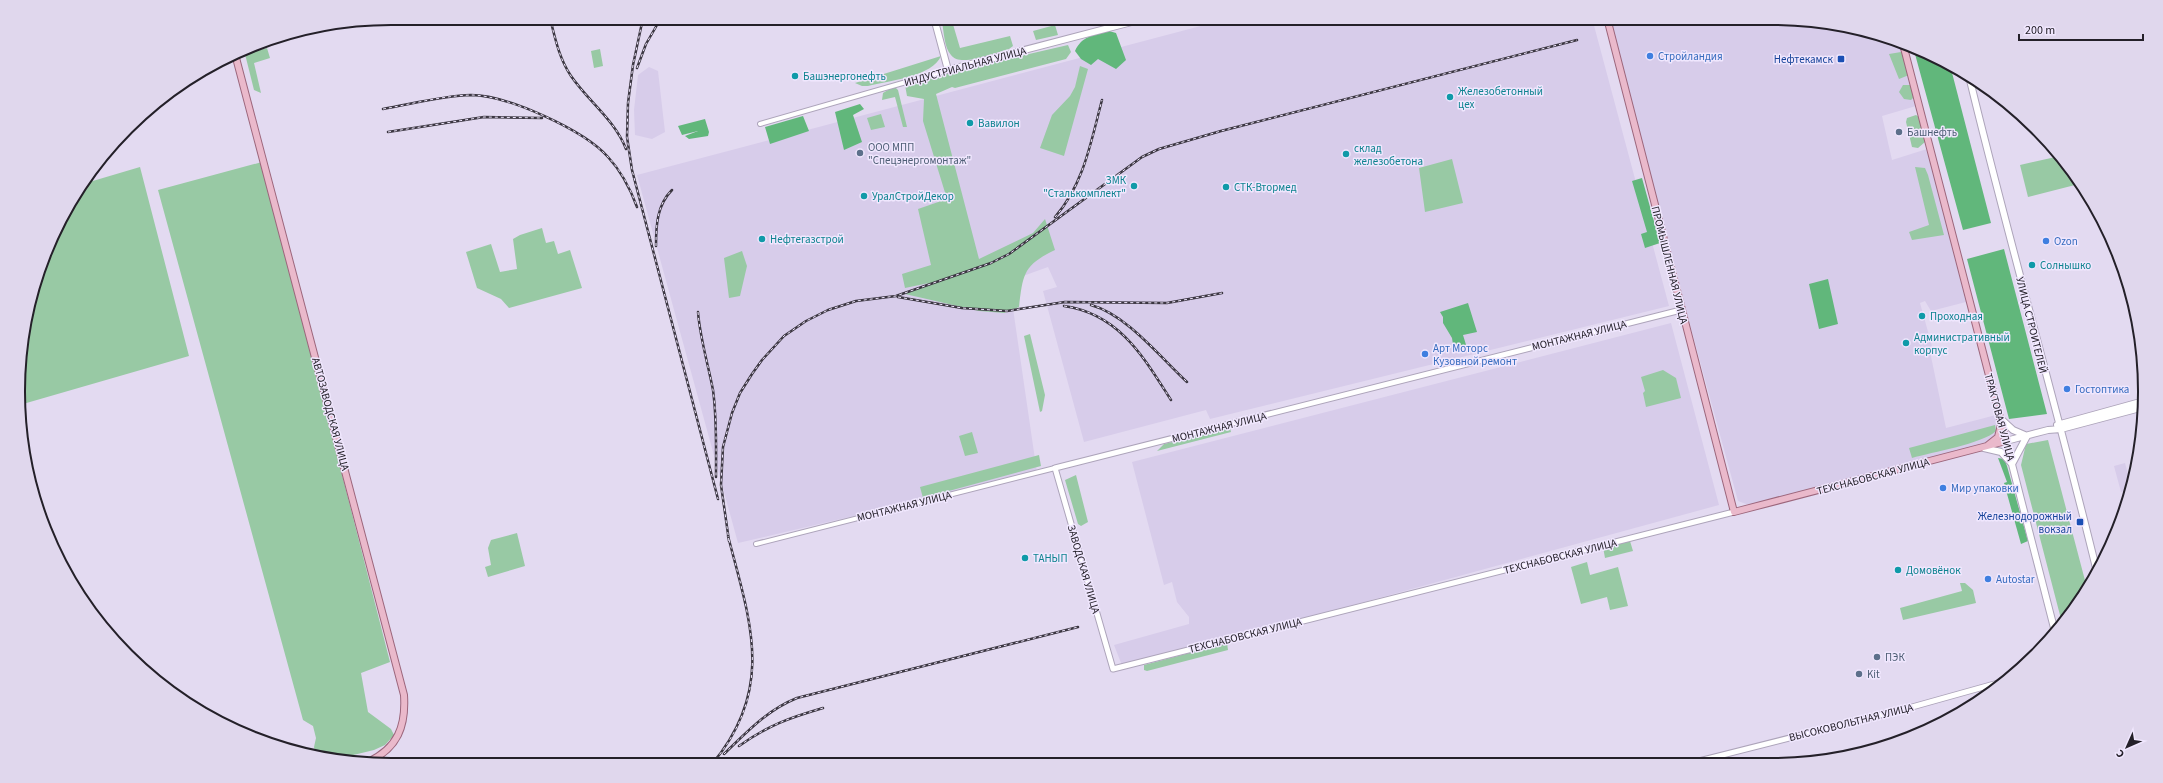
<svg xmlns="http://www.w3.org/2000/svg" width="2163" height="783" font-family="'Source Sans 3',sans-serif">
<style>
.built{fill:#d7ccea}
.green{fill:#98c9a4}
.forest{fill:#61b77b}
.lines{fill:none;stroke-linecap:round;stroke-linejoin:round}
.minor-casing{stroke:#ada4ba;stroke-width:6}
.tertiary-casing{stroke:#ada4ba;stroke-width:7}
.secondary-casing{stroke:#ada4ba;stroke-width:8}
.primary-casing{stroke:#9c667c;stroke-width:8}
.minor{stroke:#fff;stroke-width:4}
.tertiary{stroke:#fff;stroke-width:5}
.secondary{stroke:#fff;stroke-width:6}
.primary{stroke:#eab9cb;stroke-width:6}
.rail-casing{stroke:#3b3641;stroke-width:2.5}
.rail{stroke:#f0e7fe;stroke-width:1;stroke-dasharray:3;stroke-linecap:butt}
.shop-dot{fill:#3f7fe0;stroke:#f0e7fe;stroke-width:1.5}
.transit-dot{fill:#1a4fb4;stroke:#f0e7fe;stroke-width:1.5}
.culture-dot{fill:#0f9aa8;stroke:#f0e7fe;stroke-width:1.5}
.service-dot{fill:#5c6f8a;stroke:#f0e7fe;stroke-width:1.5}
.labels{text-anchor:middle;stroke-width:3;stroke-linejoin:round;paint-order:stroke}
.shop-label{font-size:11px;fill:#366cbe;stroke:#f0e7fe;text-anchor:start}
.transit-label{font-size:11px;fill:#164399;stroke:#f0e7fe;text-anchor:end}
.street-label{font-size:11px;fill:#242029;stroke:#f0e7fe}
.culture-label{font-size:11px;fill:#0d838f;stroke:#f0e7fe;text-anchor:start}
.service-label{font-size:11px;fill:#4e5e75;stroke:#f0e7fe;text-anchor:start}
.rim{fill:none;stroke:#242029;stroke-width:2}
</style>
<rect width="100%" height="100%" fill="#e3daf1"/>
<path class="built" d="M1231 18H1592L1669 306 1210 419 1206 410 1084 442 1043 291 1057 287 1048 267 1009 281 1037 473 738 543 637 175Z
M1609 18H1772L1868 31 1899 42 1916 106 1882 116 1892 160 1927 149 1966 302 1931 311 1925 301 1920 303 1932 346 1929 347 1946 428 1996 415 1999 427 1998 434 1987 443 1758 504H1746L1738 501 1648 170Z
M649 67 658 71 665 132 652 139 635 135 634 110 638 75Z
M1671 323 1719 505 1123 668 1114 645 1189 624V617L1177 602 1172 582 1164 585 1132 462Z
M2125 463 2132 489 2121 492 2114 466Z"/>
<path class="green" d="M952 21 960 48 1010 36 1013 46 1009 49C996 52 960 68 951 55 944 47 944 32 942 22Z
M1055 25 1058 35 1036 40 1033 31Z
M1068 45 1071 52 1066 59 955 88 952 87 936 94 979 259 1033 233 1045 219 1055 250C1024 265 1023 273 1019 307L1004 313 979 311 905 294 929 283 905 288 902 274 931 265 918 209 947 199 923 121 924 99 907 96 905 85 990 63Z
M251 47 252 52 267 48 270 58 254 63 261 93 254 90 244 50Z
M600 49 603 66 594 68 591 51Z
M1901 52 1903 53 1909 75 1899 79 1889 54Z
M941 56C933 76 889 81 868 86H862L855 83Z
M1080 66 1088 69 1064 156 1040 148 1052 115 1070 96 1075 87Z
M1903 85H1911L1914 97 1911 100 1904 99 1899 92Z
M893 87H895L898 90 907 127H903L895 97 882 100 883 93Z
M881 114 885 127 871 130 867 118Z
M1916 115 1919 117 1925 142 1918 148 1912 147 1906 122 1907 118Z
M2060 156 2072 173 2075 185 2028 197 2020 165Z
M1452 159 1463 203 1425 212 1419 168Z
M262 162 390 662 361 673 368 712 391 729 394 735 385 745 374 750 341 758 316 755 314 747 316 738 313 726 303 720 158 190Z
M140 167 189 356 23 404 21 343 38 271 68 205 86 183Z
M1915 167 1925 168 1928 175 1944 235 1912 240 1909 232 1929 225Z
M542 228 546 243 554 241 558 254 570 250 582 288 509 308 501 299 477 288 466 252 491 244 500 272 517 269 513 239 520 235Z
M742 251 747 266 740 296 729 298 724 258Z
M1030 334 1045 395 1042 411 1040 412 1024 336Z
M1663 370 1676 378 1681 398 1646 407 1643 393 1645 391 1641 377Z
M1995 425 1996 431C1982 444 1932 452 1912 458L1909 448Z
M1230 428 1231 432 1157 451 1164 444Z
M972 432 978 453 965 456 959 436Z
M2048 440 2087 588 2061 619 2021 465 2026 444Z
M1039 455 1041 466 923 498 920 487Z
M1076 475 1088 522 1081 526 1078 524 1065 480Z
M517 533 525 566 488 577 485 567 491 565 488 548 491 540Z
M1630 541 1633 551 1605 558 1603 547Z
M1587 562 1590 575 1618 567 1628 606 1610 610 1607 597 1581 604 1571 567Z
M1960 583H1965L1973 590 1976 603 1903 620 1900 608 1962 591Z
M1227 643 1228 650 1147 671 1144 670V665Z"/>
<path class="forest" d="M1109 31 1116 33 1126 60 1116 69 1098 59 1091 65 1081 59 1075 51C1082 36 1093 35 1109 31Z
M1924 52 1934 56 1936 64 1947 63 1950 65 1991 223 1963 230 1915 54Z
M860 104 864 109 853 115 862 142 844 150 835 112Z
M803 116 809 131 770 144 765 127Z
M705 119 709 132 708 136 689 139 685 136 698 131 682 135 678 126Z
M1642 178 1660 243 1645 248 1641 234 1647 232 1632 181Z
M2004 249 2047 414 2009 419 1967 259Z
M1828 279 1838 324 1819 329 1809 284Z
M1468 303 1477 332 1463 335 1467 348 1454 351 1452 338 1443 323V317L1440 312Z
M1998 458 2004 459 2007 466 2028 541 2021 544 2004 483 2007 482Z"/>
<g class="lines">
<defs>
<path id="minor" d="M760 124 948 70
M756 544 1055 468"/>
<path id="tertiary" d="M1681 310 1055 468 1113 669 1734 512
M1695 762 1912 707 2005 681"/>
<path id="secondary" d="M934 18 948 70 1147 18
M1969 76C2009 242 2057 407 2097 572
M2001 419 2013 430 2027 436
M2057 425 2144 401
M1984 448 2001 452 2012 464 2027 436
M2054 628 2006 441 2048 430 2061 429 2144 407"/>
<path id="primary" d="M1607 18 1734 512 2006 441 1903 44
M235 54 404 695C406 726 398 748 368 762
M1988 445 1998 437 2001 425"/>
</defs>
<use href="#minor" class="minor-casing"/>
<use href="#tertiary" class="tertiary-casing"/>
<use href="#secondary" class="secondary-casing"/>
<use href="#primary" class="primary-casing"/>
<use href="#minor" class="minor"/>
<use href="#tertiary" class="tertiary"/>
<use href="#secondary" class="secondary"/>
<use href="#primary" class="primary"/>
<defs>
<path id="rail" d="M550 18C555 38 559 58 571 76 588 101 615 120 626 149
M643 18 633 65 628 103 627 137 632 170 718 499
M637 68 646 44 661 18
M383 109C412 104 441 96 471 95 507 95 584 130 608 157 622 172 630 188 637 207
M388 132 484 117 542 118
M1055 217C1084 184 1091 141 1102 100
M656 246C656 225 657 205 672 190
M898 297 962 308 1007 311 1065 302 1167 303 1222 293
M1091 305C1127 315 1159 356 1187 382
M1064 306C1120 314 1144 358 1171 400
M698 312C700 338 708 364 713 390 717 419 716 448 716 477
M729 541 721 485 723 447 732 413 740 393 752 374 762 360 784 336 806 321 828 310 856 301 896 296 991 263 1009 254 1142 157 1159 149 1221 131 1577 40
M739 746C769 725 789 718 823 708
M724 754C747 732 767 710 797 698L1078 627
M712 764C776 688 750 621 728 536"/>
</defs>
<use href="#rail" class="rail-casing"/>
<use href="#rail" class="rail"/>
</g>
<g class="shop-dot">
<circle cx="1650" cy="56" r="4"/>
<circle cx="2046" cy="241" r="4"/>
<circle cx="1425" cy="354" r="4"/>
<circle cx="2067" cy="389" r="4"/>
<circle cx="1943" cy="488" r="4"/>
<circle cx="1988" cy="579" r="4"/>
</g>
<g class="transit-dot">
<rect x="1837" y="55" width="8" height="8" rx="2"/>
<rect x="2076" y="518" width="8" height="8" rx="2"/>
</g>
<g class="culture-dot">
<circle cx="795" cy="76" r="4"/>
<circle cx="1450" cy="97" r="4"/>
<circle cx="970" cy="123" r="4"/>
<circle cx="1346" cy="154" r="4"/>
<circle cx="1134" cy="186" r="4"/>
<circle cx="1226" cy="187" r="4"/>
<circle cx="864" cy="196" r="4"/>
<circle cx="762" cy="239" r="4"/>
<circle cx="2032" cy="265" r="4"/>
<circle cx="1922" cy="316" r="4"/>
<circle cx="1906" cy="343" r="4"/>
<circle cx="1025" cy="558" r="4"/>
<circle cx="1898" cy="570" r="4"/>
</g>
<g class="service-dot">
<circle cx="1899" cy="132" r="4"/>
<circle cx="860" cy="153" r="4"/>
<circle cx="1877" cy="657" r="4"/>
<circle cx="1859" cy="674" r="4"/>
</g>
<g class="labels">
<g class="shop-label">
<text x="1658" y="60">Стройландия</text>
<text x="2054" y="245">Ozon</text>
<text x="1433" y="352">Арт Моторс<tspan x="1433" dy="13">Кузовной ремонт</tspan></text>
<text x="2075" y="393">Гостоптика</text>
<text x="1951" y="492">Мир упаковки</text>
<text x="1996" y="583">Autostar</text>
</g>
<g class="transit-label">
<text x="1833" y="63">Нефтекамск</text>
<text x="2072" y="520">Железнодорожный<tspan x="2072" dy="13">вокзал</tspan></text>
</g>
<g class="street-label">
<text transform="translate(965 66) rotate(-15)" y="4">ИНДУСТРИАЛЬНАЯ УЛИЦА</text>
<text transform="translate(1670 265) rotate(76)" y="4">ПРОМЫШЛЕННАЯ УЛИЦА</text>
<text transform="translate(2032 325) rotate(76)" y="4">УЛИЦА СТРОИТЕЛЕЙ</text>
<text transform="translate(1579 335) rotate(-14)" y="4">МОНТАЖНАЯ УЛИЦА</text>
<text transform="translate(331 414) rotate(75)" y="4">АВТОЗАВОДСКАЯ УЛИЦА</text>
<text transform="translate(2000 417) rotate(75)" y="4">ТРАКТОВАЯ УЛИЦА</text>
<text transform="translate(1219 427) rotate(-14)" y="4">МОНТАЖНАЯ УЛИЦА</text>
<text transform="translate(1873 476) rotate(-15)" y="4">ТЕХСНАБОВСКАЯ УЛИЦА</text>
<text transform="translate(904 506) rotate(-14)" y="4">МОНТАЖНАЯ УЛИЦА</text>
<text transform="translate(1560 556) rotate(-14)" y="4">ТЕХСНАБОВСКАЯ УЛИЦА</text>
<text transform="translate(1084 569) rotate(74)" y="4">ЗАВОДСКАЯ УЛИЦА</text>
<text transform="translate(1245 635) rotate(-14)" y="4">ТЕХСНАБОВСКАЯ УЛИЦА</text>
<text transform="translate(1851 722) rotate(-14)" y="4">ВЫСОКОВОЛЬТНАЯ УЛИЦА</text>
</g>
<g class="culture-label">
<text x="803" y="80">Башэнергонефть</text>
<text x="1458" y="95">Железобетонный<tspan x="1458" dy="13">цех</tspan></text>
<text x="978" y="127">Вавилон</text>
<text x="1354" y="152">склад<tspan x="1354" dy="13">железобетона</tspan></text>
<text x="1126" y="184" text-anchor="end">ЗМК<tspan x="1126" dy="13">"Сталькомплект"</tspan></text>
<text x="1234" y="191">СТК-Втормед</text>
<text x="872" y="200">УралСтройДекор</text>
<text x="770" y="243">Нефтегазстрой</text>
<text x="2040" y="269">Солнышко</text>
<text x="1930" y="320">Проходная</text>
<text x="1914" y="341">Административный<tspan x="1914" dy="13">корпус</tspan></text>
<text x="1033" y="562">ТАНЫП</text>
<text x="1906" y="574">Домовёнок</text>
</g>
<g class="service-label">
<text x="1907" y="136">Башнефть</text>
<text x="868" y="151">ООО МПП<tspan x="868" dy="13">"Спецэнергомонтаж"</tspan></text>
<text x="1885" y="661">ПЭК</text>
<text x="1867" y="678">Kit</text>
</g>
</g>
<path d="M0 0H2163V783H0ZM391 25H1772A366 366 0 0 1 2138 391V392A366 366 0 0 1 1772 758H391A366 366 0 0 1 25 392V391A366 366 0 0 1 391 25Z" fill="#e0d7ed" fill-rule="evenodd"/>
<path class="rim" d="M391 25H1772A366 366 0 0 1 2138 391V392A366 366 0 0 1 1772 758H391A366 366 0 0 1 25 392V391A366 366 0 0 1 391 25Z"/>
<g transform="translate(2127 747) rotate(225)" stroke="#f0e7fe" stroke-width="3" paint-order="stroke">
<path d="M0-3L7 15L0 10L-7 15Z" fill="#242029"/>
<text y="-6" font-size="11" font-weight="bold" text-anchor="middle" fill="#242029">С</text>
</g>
<path d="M2019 34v6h124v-6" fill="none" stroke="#242029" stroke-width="2"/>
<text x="2025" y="34" font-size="12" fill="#242029" stroke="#f0e7fe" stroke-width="3" paint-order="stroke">200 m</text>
</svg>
